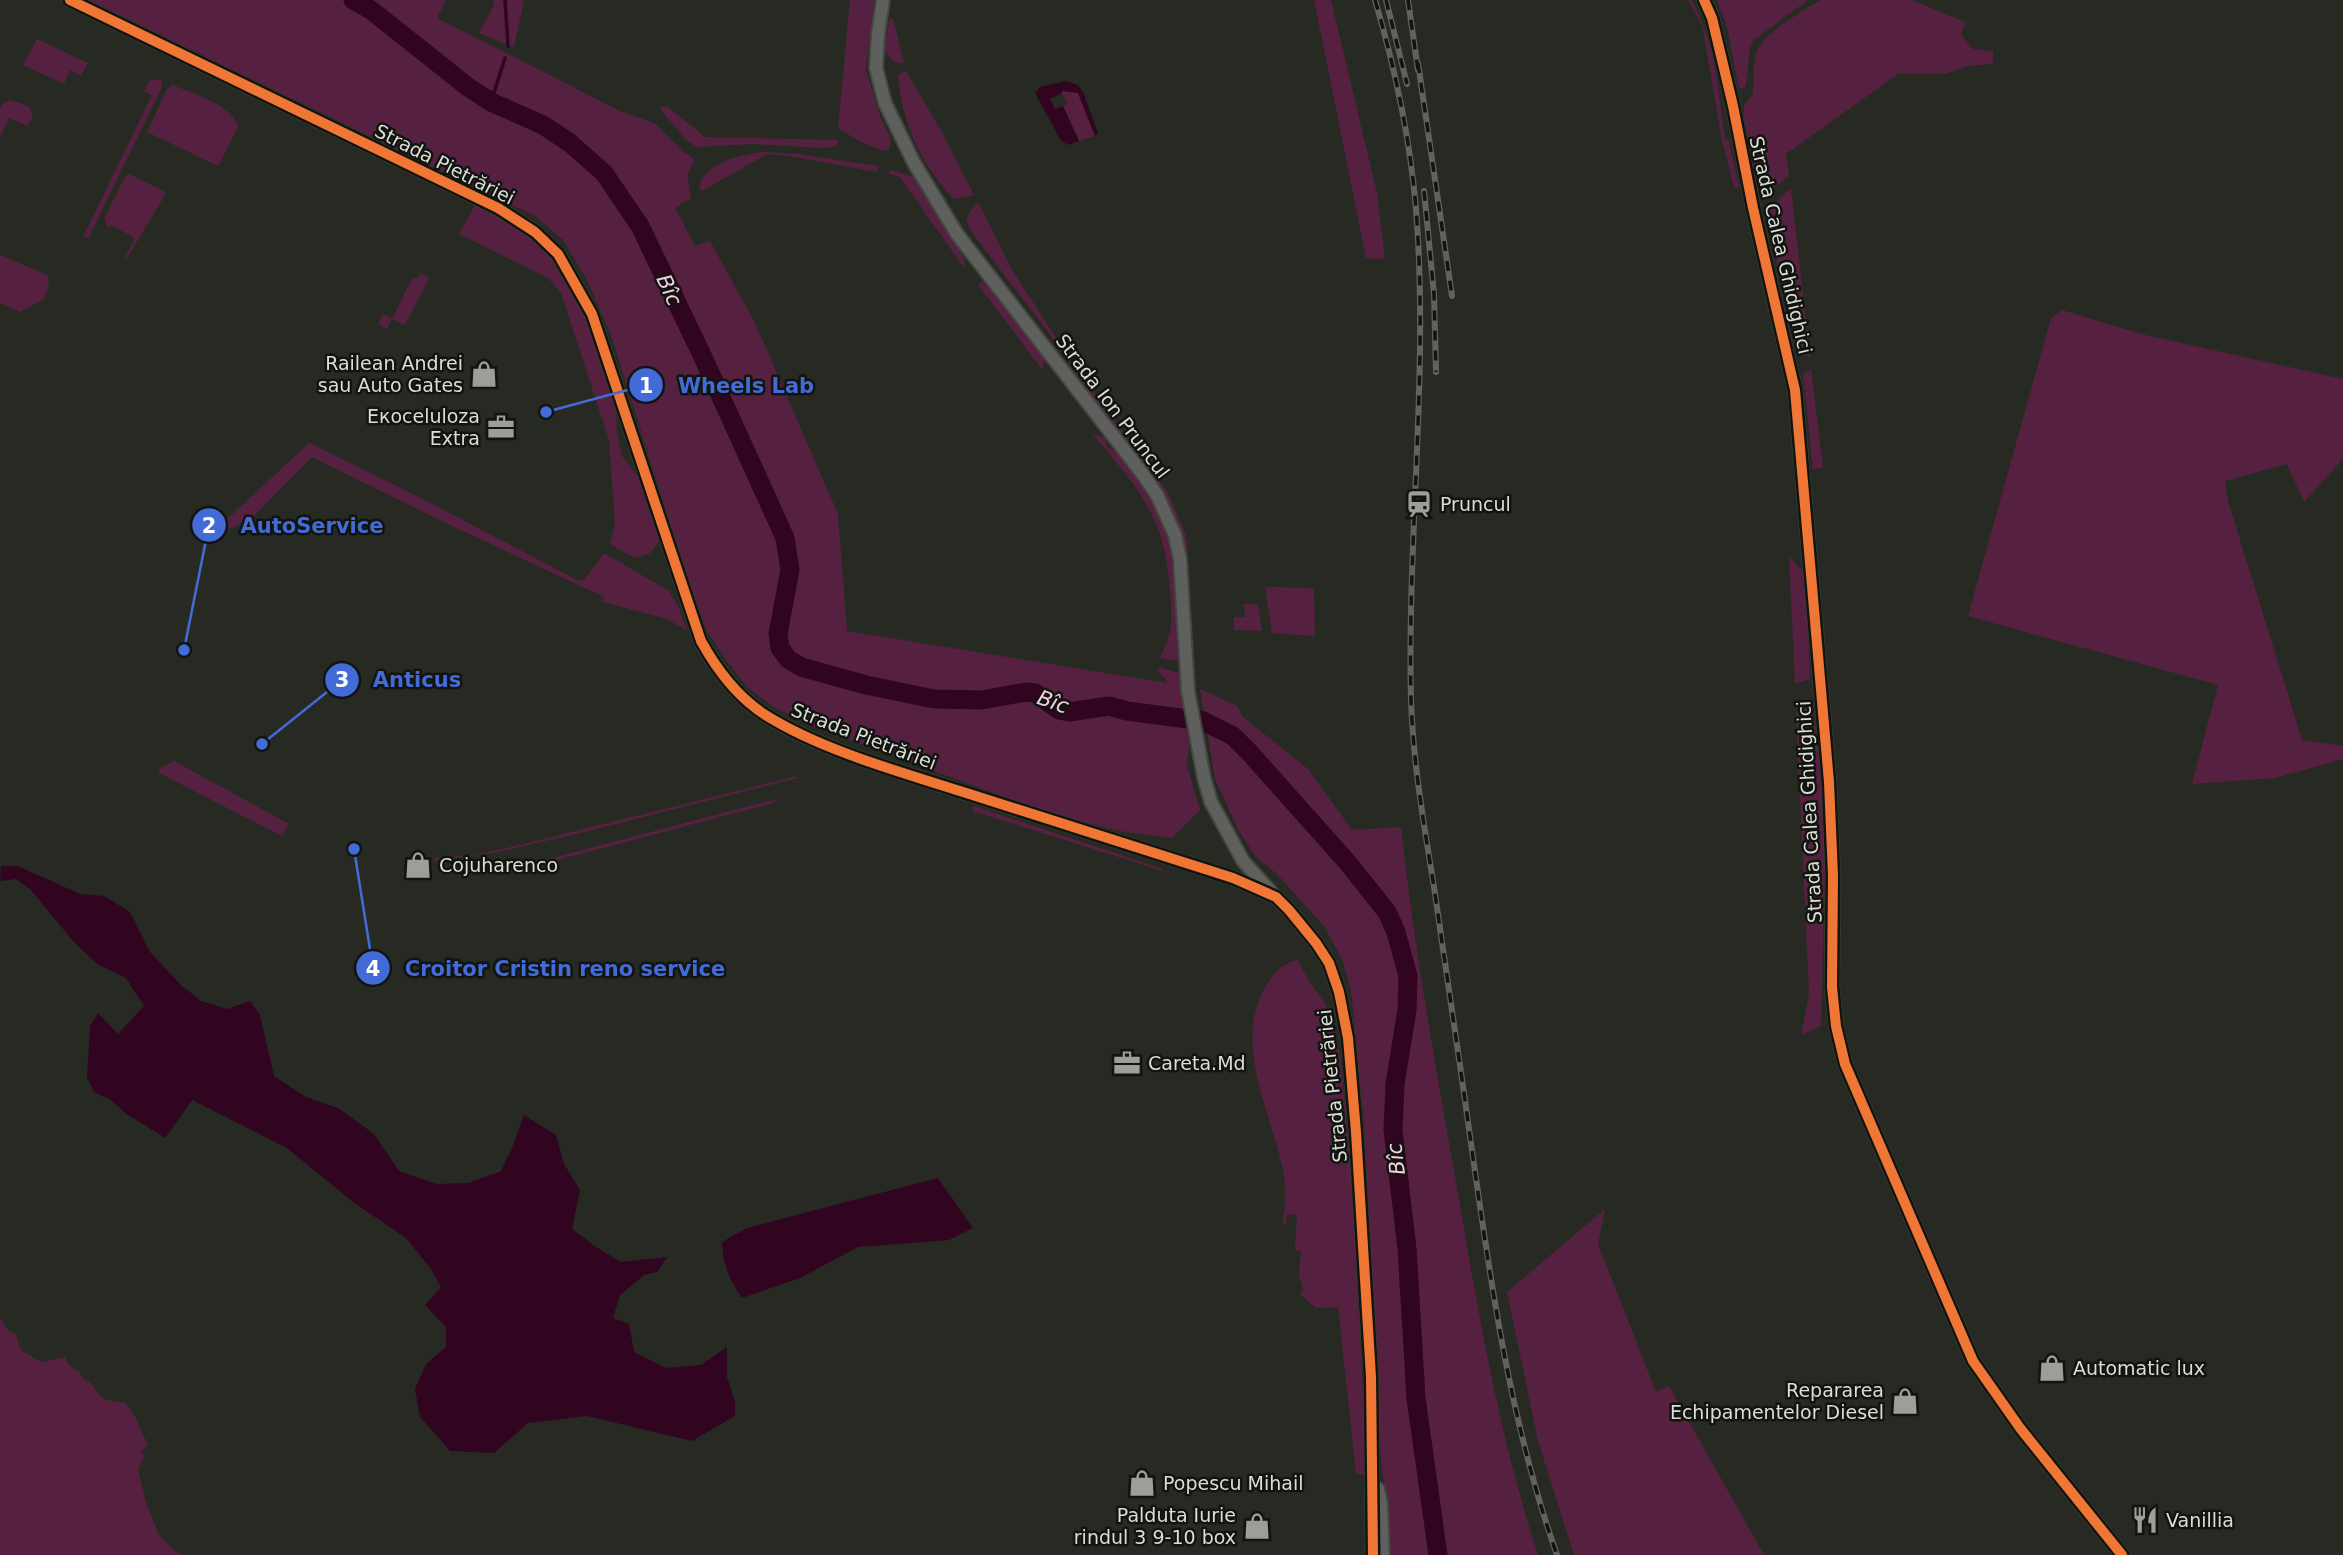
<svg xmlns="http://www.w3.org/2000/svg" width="2343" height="1555" font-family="'DejaVu Sans',sans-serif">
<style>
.green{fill:#562140}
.water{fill:#310420}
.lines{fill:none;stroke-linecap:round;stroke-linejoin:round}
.stream{stroke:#310420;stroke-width:3.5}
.river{stroke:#310420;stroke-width:19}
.minor-casing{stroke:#444640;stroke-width:16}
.minor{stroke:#5e605d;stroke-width:12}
.rail-casing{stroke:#61625f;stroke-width:6}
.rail{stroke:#12140f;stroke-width:3.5;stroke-dasharray:10;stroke-linecap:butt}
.cycleway-casing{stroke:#12140f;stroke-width:15}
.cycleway{stroke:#f07635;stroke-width:10}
.labels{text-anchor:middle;stroke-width:5;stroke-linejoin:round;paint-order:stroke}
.street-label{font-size:19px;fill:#daded6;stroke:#12140f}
.poi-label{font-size:19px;fill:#daded6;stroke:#12140f;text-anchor:start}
.water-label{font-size:21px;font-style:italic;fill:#f8cce2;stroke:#12140f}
.leader{fill:none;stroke:#436bd8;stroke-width:2.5}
.callout-dot{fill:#436bd8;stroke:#12140f;stroke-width:2.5}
.mark-label{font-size:21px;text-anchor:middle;font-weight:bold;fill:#fff}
.callout-label{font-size:21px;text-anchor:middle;font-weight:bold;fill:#436bd8;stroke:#12140f;stroke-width:5;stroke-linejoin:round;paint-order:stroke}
</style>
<rect width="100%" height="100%" fill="#272a23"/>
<path class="green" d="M89 0H446L437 18 620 111 654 123 685 153 695 159 687 175 691 198 675 208 695 246 710 241 755 323 838 514 847 631 1168 683 1158 670 1159 667 1179 673 1189 745 1187 766 1200 810 1172 838 1119 831 1042 811 813 726 774 707 747 687 727 661 707 631 688 581 610 332 586 278 563 240 535 216Z
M494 0H524L514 47 479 33 494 5Z
M850 0H874L866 70 880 116 891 139 889 150C872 151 852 136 838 128Z
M1314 0H1331L1377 193 1385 259 1366 258Z
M1688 0H1691C1716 41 1718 93 1725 139L1729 141 1739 187 1734 188 1722 140 1702 25Z
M1717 0H1808L1753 41C1746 55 1750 71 1745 87L1739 89 1727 27Z
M1820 0H1912L1965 22 1961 35 1973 49 1993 51V64L1967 66 1946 74H1898L1786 154 1789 176 1770 191H1763L1759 188 1744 119V105L1753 94C1754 80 1752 63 1758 49 1766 32 1803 11 1820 0Z
M893 18 904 63 894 62 884 51 889 20Z
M37 39 88 63 81 76 70 70 64 84 23 65Z
M906 71 943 134 974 195 954 199C921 165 901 121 898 74Z
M153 80H161L162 87 89 237H83L152 95 144 91 149 81Z
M173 85C198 96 223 101 239 125L218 166 147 132 167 89Z
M1071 90 1078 93 1095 136 1079 141 1063 106 1067 103 1061 91Z
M9 100 29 106 33 116 28 126 9 118 0 137V109L2 104Z
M659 107H668L705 137 837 140 838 143 834 147 823 148 754 144 697 147 684 138Z
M762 152 798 154 878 166 877 172 789 156 767 154 702 191 699 186C706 162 741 155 762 152Z
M890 170 912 176 964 258V268L900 177 889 174Z
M129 174 164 191 165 195 127 258H125L135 238 111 225 109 228 104 219 126 175Z
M1791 188 1810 357 1801 354 1793 342 1792 322 1784 289 1777 275V252L1771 238 1767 220 1770 208Z
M978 202 1011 268 1070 360 1168 493 1186 535 1190 582 1186 549 1180 527 1164 494 1089 392 1049 333 976 238 966 221 970 212Z
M475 205 505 218 537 237 555 256 576 294 595 341 616 403 617 433 622 456 638 477 660 540 649 554 634 558 610 544 615 524 609 440 561 293 548 278 459 234Z
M0 255 47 275 49 286 44 299 20 312 0 303Z
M420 273 429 278 405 325 392 319 387 329 378 324 383 314 392 319 412 278 417 279Z
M983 281 1045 359 1042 369 978 285Z
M2062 310 2141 334 2343 379V459L2304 502 2287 464 2225 481 2228 501 2302 740 2343 746V759L2275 778 2192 784 2218 685 1968 616 2051 318Z
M1811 369 1823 467 1813 470 1803 375Z
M1092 433 1105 438 1107 447C1123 454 1132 466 1141 480 1182 544 1177 589 1180 661L1160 658C1174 628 1172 622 1170 590 1164 513 1139 490 1092 433Z
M309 443 413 494 579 581 585 579 604 553 669 591 678 606 687 630 664 618 603 602 604 597 431 516 312 457 250 520 219 533 225 521Z
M1789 556 1805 574 1810 679 1795 684Z
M1265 587 1314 588 1315 636 1272 633Z
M1244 604H1258L1262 631 1234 630V617H1245Z
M1200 689 1237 706 1243 717 1308 769 1352 830 1401 827C1414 949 1436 1068 1457 1188 1478 1311 1499 1436 1538 1555H1386V1507L1381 1458 1364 1120 1351 991 1343 961 1324 926 1277 874 1256 857 1238 829 1215 779Z
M1812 704 1820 762 1825 867 1821 1026 1801 1035 1809 994 1796 713Z
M174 761 289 824 282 836 159 773V769Z
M797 776 798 778 572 835 493 853 433 861 434 858 475 855 515 846Z
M780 798 773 803 523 869 522 866Z
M974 806 1163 869V871L972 811Z
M1298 960 1307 978 1330 1011 1340 1054 1351 1168 1367 1470 1362 1475 1356 1473 1338 1307 1316 1308 1300 1294 1303 1290 1299 1275 1301 1251 1295 1250 1297 1215 1287 1214 1286 1224H1283C1285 1204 1287 1185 1282 1165 1269 1108 1233 1042 1266 986 1274 972 1282 963 1298 960Z
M1605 1209 1598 1244 1656 1392 1669 1386 1764 1555H1574L1538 1441 1507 1292Z
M0 1318 8 1330 16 1335 20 1349 24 1352 41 1362 65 1357 69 1365 79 1371 83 1379 90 1382 99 1395 106 1400 125 1403 135 1417 148 1445 141 1452 144 1457 138 1469 146 1503 159 1535 176 1552 183 1555H0Z"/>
<path class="water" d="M1066 81 1078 85 1083 92 1098 133 1095 136 1078 93 1062 91V93L1050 99 1055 109 1063 106 1079 141 1069 145 1061 141 1035 93 1040 87Z
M1 866H18L80 894 104 896 130 912 150 952 181 985 201 1001 227 1009 250 1001 260 1015 274 1076 306 1097 338 1108 374 1134 399 1171 436 1184 469 1183 501 1171 512 1148 524 1115 556 1135 564 1164 580 1190 572 1229 596 1247 621 1262 667 1257 657 1272 644 1275 620 1295 613 1318 629 1324 634 1352 666 1368 701 1365 727 1347V1377L735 1401V1416L692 1441 587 1416 528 1423 494 1453 450 1451 420 1417 415 1389 426 1364 446 1347V1327L425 1305 441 1287 431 1269 406 1238 353 1202 287 1148 192 1100 165 1138 125 1113 111 1100 94 1092 87 1077 90 1026 98 1013 118 1034 144 1006 126 978 97 964 73 941 31 890 16 879 0 881Z
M938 1178 973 1228 949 1240 858 1247 800 1278 742 1298C729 1279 723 1265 722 1242L747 1228Z"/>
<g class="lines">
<path class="stream" d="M505 0 508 46
M491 102 505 58"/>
<path class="river" d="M353 0 371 10 468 87 491 102 543 125 570 143 604 173 640 226 701 353 785 538 790 570 778 634 780 648 788 659 801 667 866 685 934 699 981 700 1026 692 1035 693 1059 710 1069 712 1109 706 1127 711 1203 721 1233 736 1250 753 1348 863 1387 912 1396 932 1408 976 1407 1010 1395 1084 1393 1130 1407 1249 1416 1398 1438 1555"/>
<defs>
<path id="minor" d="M70 0 498 208 535 232 558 254 592 314 701 641C717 670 738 698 767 716 822 750 897 771 960 791 1051 820 1142 849 1233 878L1276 897 1289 910 1316 943 1329 963 1339 992 1348 1038 1356 1132 1371 1377 1373 1555
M883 0 878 34 876 68 885 103 914 163 957 234 1142 473 1157 495 1175 535 1180 559 1188 691 1204 778 1211 802 1243 861 1272 893
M1704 0 1712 18 1733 106 1753 208 1795 390 1829 782 1833 876 1832 987 1836 1026 1845 1064 1973 1361 2020 1428 2122 1555
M1378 1489 1381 1504 1383 1555"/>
</defs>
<use href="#minor" class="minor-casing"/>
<use href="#minor" class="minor"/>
<defs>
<path id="rail" d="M1375 0C1395 68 1410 138 1416 209 1429 372 1407 536 1411 699 1413 763 1424 825 1434 887 1442 942 1450 997 1458 1052 1483 1220 1500 1394 1557 1555
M1386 0 1407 84
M1408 0 1418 70
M1418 63 1452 296
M1424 191 1434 294 1436 372"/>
</defs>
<use href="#rail" class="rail-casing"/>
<use href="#rail" class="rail"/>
<defs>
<path id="cycleway" d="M70 0 498 208 535 232 558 254 592 314 701 641C717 670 738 698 767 716 822 750 897 771 960 791 1051 820 1142 849 1233 878L1276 897 1289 910 1316 943 1329 963 1339 992 1348 1038 1356 1132 1371 1377 1373 1555
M1704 0 1712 18 1733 106 1753 208 1795 390 1829 782 1833 876 1832 987 1836 1026 1845 1064 1973 1361 2020 1428 2122 1555"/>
</defs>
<use href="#cycleway" class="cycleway-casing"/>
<use href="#cycleway" class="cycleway"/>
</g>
<defs>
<symbol id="shop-bare" viewBox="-9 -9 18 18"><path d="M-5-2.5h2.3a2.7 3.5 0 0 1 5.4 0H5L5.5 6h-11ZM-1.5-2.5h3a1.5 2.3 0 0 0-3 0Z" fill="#9b9f97" stroke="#12140f" stroke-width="2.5" paint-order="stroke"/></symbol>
<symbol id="office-bare" viewBox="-9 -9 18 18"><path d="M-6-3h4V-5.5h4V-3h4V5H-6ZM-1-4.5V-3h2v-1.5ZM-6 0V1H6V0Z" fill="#9b9f97" stroke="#12140f" stroke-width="2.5" paint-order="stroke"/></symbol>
<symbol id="station-bare" viewBox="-9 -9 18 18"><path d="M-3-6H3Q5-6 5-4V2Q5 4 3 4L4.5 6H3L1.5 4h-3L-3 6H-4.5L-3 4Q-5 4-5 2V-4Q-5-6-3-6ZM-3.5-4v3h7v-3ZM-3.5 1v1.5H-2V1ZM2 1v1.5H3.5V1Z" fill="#9b9f97" stroke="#12140f" stroke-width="2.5" paint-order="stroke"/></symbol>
<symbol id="restaurant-bare" viewBox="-9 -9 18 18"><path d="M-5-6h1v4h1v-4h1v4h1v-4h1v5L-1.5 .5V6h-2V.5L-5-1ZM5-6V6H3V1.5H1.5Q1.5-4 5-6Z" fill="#9b9f97" stroke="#12140f" stroke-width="2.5" paint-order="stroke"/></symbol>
</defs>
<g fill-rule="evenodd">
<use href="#shop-bare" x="465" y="355" width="38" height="38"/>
<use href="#office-bare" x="482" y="408" width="38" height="38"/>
<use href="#station-bare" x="1400" y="485" width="38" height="38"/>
<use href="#shop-bare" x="399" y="846" width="38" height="38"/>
<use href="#office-bare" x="1108" y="1044" width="38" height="38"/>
<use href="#shop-bare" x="2033" y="1349" width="38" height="38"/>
<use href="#shop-bare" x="1886" y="1382" width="38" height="38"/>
<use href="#shop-bare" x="1123" y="1464" width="38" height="38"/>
<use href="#restaurant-bare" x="2126" y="1501" width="38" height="38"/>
<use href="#shop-bare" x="1238" y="1507" width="38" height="38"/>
</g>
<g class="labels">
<g class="street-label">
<text transform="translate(445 164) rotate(27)" y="7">Strada Pietrăriei</text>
<text transform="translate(1781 245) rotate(77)" y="7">Strada Calea Ghidighici</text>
<text transform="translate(1113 406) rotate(53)" y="7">Strada Ion Pruncul</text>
<text transform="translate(864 736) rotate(21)" y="7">Strada Pietrăriei</text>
<text transform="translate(1809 812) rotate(-93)" y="7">Strada Calea Ghidighici</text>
<text transform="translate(1332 1086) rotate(-96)" y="7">Strada Pietrăriei</text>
</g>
<g class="poi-label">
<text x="463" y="370" text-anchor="end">Railean Andrei<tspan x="463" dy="22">sau Auto Gates</tspan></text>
<text x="480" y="423" text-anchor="end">Eкoceluloza<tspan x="480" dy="22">Extra</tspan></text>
<text x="1440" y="511">Pruncul</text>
<text x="439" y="872">Cojuharenco</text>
<text x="1148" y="1070">Careta.Md</text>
<text x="2073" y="1375">Automatic lux</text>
<text x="1884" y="1397" text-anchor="end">Repararea<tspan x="1884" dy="22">Echipamentelor Diesel</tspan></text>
<text x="1163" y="1490">Popescu Mihail</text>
<text x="1236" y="1522" text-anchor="end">Palduta Iurie<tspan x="1236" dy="22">rindul 3 9-10 box</tspan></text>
<text x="2166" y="1527">Vanillia</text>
</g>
<g class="water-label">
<text transform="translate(669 290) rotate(65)" y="7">Bîc</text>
<text transform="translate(1053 702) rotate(20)" y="7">Bîc</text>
<text transform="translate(1396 1159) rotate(-97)" y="7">Bîc</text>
</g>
</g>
<path class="leader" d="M546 412L646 385M184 650L209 525M262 744L342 680M354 849L373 968"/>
<g class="callout-dot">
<circle cx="546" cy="412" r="7"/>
<circle cx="184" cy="650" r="7"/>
<circle cx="262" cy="744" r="7"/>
<circle cx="354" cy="849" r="7"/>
<circle cx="646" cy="385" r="18"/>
<circle cx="209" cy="525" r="18"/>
<circle cx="342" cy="680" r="18"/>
<circle cx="373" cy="968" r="18"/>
</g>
<g class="mark-label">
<text x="646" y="393">1</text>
<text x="209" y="533">2</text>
<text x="342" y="687">3</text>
<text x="373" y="976">4</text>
</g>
<g class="callout-label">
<text x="746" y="393">Wheels Lab</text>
<text x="312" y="533">AutoService</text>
<text x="417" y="687">Anticus</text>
<text x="565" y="976">Croitor Cristin reno service</text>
</g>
</svg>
